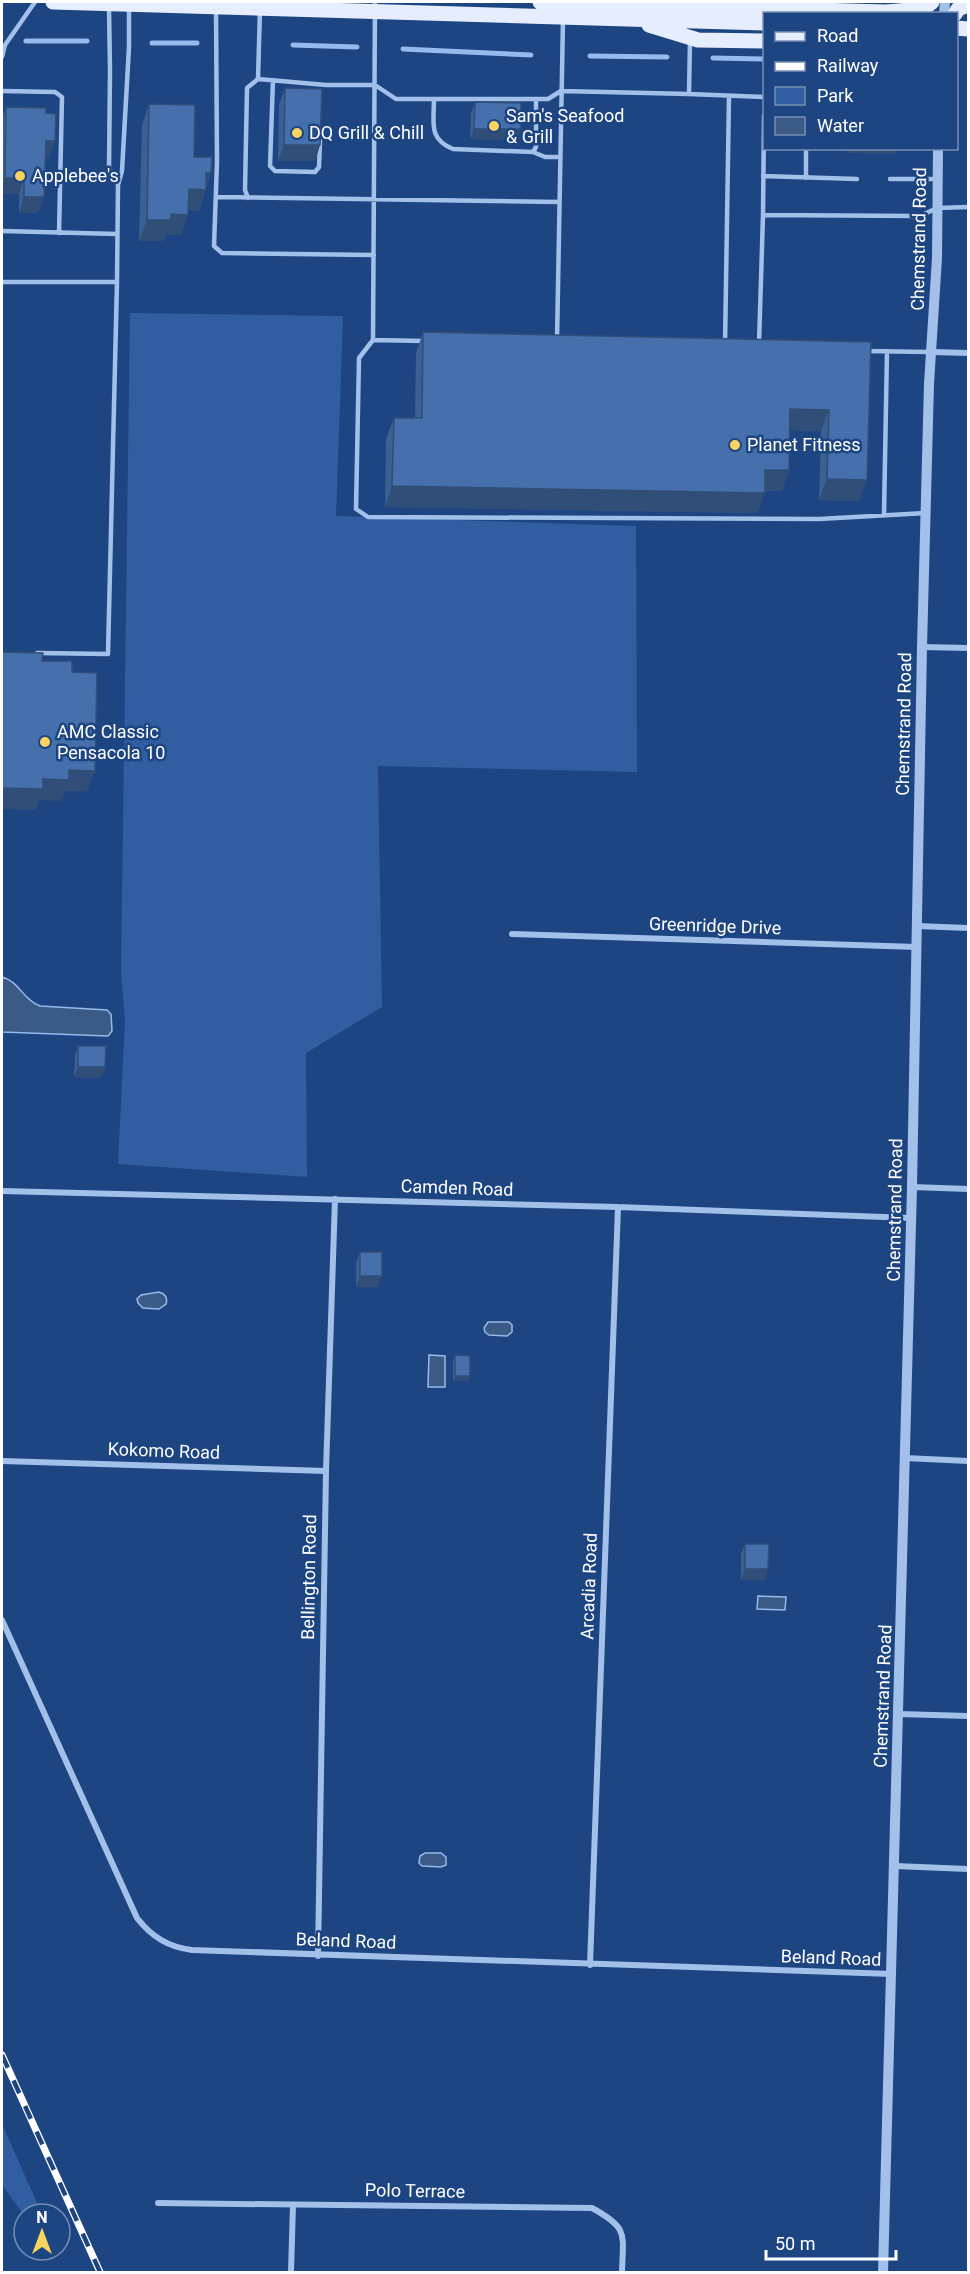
<svg xmlns="http://www.w3.org/2000/svg" width="970" height="2274" font-family="Roboto,sans-serif">
<style>
.green{fill:#305ea1}
.water{fill:#3b5a86;stroke:#95baec;stroke-width:1.5}
.lines{fill:none;stroke-linecap:round;stroke-linejoin:round}
.stream{stroke:#95baec;stroke-width:5}
.service{stroke:#a2c0ea;stroke-width:4.5}
.minor{stroke:#a2c0ea;stroke-width:6}
.tertiary{stroke:#a2c0ea;stroke-width:10}
.primary{stroke:#e6eefe;stroke-width:15}
.rail-casing{stroke:#fff;stroke-width:7}
.rail{stroke:#1d4582;stroke-width:4.5;stroke-dasharray:14;stroke-linecap:butt}
.wall{fill:#3b6093}
.shaded-wall{fill:#304e78}
.building{fill:#4570ab;stroke:#304e78;stroke-width:1.5}
.poi-dot{fill:#fad360;stroke:#1d4582;stroke-width:2}
.labels{text-anchor:middle;stroke-width:5;stroke-linejoin:round;paint-order:stroke}
.poi-label{font-size:18px;fill:#fff;stroke:#1d4582;text-anchor:start}
.street-label{font-size:18px;fill:#fff;stroke:#1d4582}
</style>
<rect width="100%" height="100%" fill="#1d4582"/>
<path class="green" d="M130 313 343 316 336 516 636 526 637 772 378 766 382 1007 306 1053 307 1177 118 1164 125 1020 121 973Z
M2 2124 42 2214 24 2215 2 2185Z"/>
<path class="water" d="M2 977C19 981 23 1000 40 1006L107 1010 111 1014 112 1031 108 1036 2 1032Z
M159 1292C165 1294 168 1298 166 1304L159 1309 143 1308 138 1303 137 1299 141 1295Z
M488 1322H509L512 1325V1332L507 1336 489 1335 485 1332 484 1328Z
M429 1355 445 1356V1387H428Z
M758 1596 786 1597 785 1610 757 1609Z
M425 1853H441L446 1857V1865L441 1867 422 1866 419 1863 420 1856Z"/>
<g class="lines">
<path class="stream" d="M26 41H87
M152 43H197
M293 45 357 47
M403 49 531 55
M590 56 667 57
M713 58 764 59"/>
<path class="service" d="M375 2 373 340 425 341
M109 7 110 71 109 169 118 185
M216 9 217 162 214 246 222 253 374 255
M260 9 258 79 326 85H375L396 99H548L561 91 689 94
M690 40 689 94 764 97
M2 57 5 45 35 2
M273 80 270 166 275 171 315 172 319 167 320 141
M2 91 55 92 62 97 59 233
M434 99C434 123 428 139 453 149L533 152 536 147V99
M764 116 763 215 920 216 937 208 968 207
M533 152 545 157H560
M763 176 857 179
M806 178V148
M890 179H938
M216 197 559 202
M248 198 245 190 247 88 258 79
M2 231 117 234
M2 282H117L108 654 37 653
M117 282 118 185 122 171 129 47V7
M373 340 359 358 356 509 368 517 819 519 926 513
M557 341 563 19
M759 344 763 215
M725 345 729 96
M866 351 929 352
M884 515 887 351"/>
<path class="minor" d="M932 352 968 353
M922 647 968 648
M917 926 968 928
M512 934 917 947
M912 1187 968 1189
M2 1191 618 1207 911 1218
M905 1458 968 1461
M2 1461 326 1471
M2 1620 137 1918C152 1937 168 1947 192 1950L892 1974
M899 1714 968 1716
M895 1866 968 1869
M318 1956 326 1471 335 1199
M590 1965 618 1207
M158 2203 592 2208C629 2228 623 2234 622 2272
M291 2272 293 2205"/>
<path class="tertiary" d="M944 14 945 2
M883 2272 912 1187 922 647 929 384 937 258 938 148"/>
<path class="primary" d="M53 2 764 23
M540 2 886 12 923 9 932 2
M955 14 958 9 968 5
M649 25 698 40 764 41
M956 28 968 29"/>
<defs>
<path id="rail" d="M2 2055 100 2272"/>
</defs>
<use href="#rail" class="rail-casing"/>
<use href="#rail" class="rail"/>
</g>
<path class="wall" d="M285 88 320 145 315 161H278L279 104Z
M475 102 517 140 470 139 471 113Z
M149 104 194 157 206 188 199 211 188 210 181 235H165L163 241H139L142 125Z
M6 107 46 113 55 141 49 157H45L38 213H19V194H2V119Z
M423 332 871 342 867 480 859 501 819 500 821 431 790 430 782 491H765L757 513 385 507 386 439 394 418H415L416 353Z
M78 1046 105 1067 101 1078 74 1077 75 1056Z
M360 1252 378 1287H356V1263Z
M455 1355 468 1381H453V1361Z
M745 1544 768 1569 764 1580H741V1554Z"/>
<path class="shaded-wall" d="M474 129H521L517 140 470 139Z
M46 141H55L49 157H40Z
M284 145H320L315 161H278Z
M848 148H897L895 154 846 153Z
M206 173H211L199 211 181 210 189 189Z
M5 178H24L19 194H2V187Z
M24 197H44L38 213H19Z
M171 214 188 215 181 235H165L163 241H139L147 220Z
M790 409 829 410 821 431 783 430Z
M765 470H789L782 491 757 490Z
M827 479 867 480 859 501 819 500Z
M392 486 765 493 757 513 385 507Z
M69 770 95 771 87 791H65L61 801 39 800 36 810 2 809V788L43 779Z
M78 1067H105L101 1078 74 1077Z
M360 1276H382L378 1287H356Z
M455 1376H470L468 1381H453Z
M745 1569H768L764 1580H741Z"/>
<path class="building" d="M285 88 322 89 320 145H284Z
M475 102 521 103V129H474Z
M149 104 195 105 194 157H212L211 173H206V190L189 189 188 215 171 214V220H147Z
M6 107 46 108V113L56 114 55 141H46L44 197H24V178H5Z
M423 332 871 342 867 480 827 479 829 410 790 409 789 470H765V493L392 486 394 418H422Z
M2 652 43 653 42 661H72V672L97 673 95 771 69 770V780L43 779V789L2 788Z
M78 1046H106L105 1067H78Z
M360 1252H382V1276H360Z
M455 1355 470 1356V1376H455Z
M745 1544H769L768 1569H745Z"/>
<g class="poi-dot">
<circle cx="494" cy="126" r="6"/>
<circle cx="297" cy="133" r="6"/>
<circle cx="20" cy="176" r="6"/>
<circle cx="735" cy="445" r="6"/>
<circle cx="45" cy="742" r="6"/>
</g>
<g class="labels">
<g class="poi-label">
<text x="506" y="122">Sam's Seafood<tspan x="506" dy="21">&amp; Grill</tspan></text>
<text x="309" y="139">DQ Grill &amp; Chill</text>
<text x="32" y="182">Applebee's</text>
<text x="747" y="451">Planet Fitness</text>
<text x="57" y="738">AMC Classic<tspan x="57" dy="21">Pensacola 10</tspan></text>
</g>
<g class="street-label">
<text transform="translate(919 239) rotate(-89)" y="6">Chemstrand Road</text>
<text transform="translate(904 724) rotate(-89)" y="6">Chemstrand Road</text>
<text transform="translate(715 926) rotate(2)" y="6">Greenridge Drive</text>
<text transform="translate(457 1188) rotate(2)" y="6">Camden Road</text>
<text transform="translate(895 1210) rotate(-89)" y="6">Chemstrand Road</text>
<text transform="translate(164 1451) rotate(2)" y="6">Kokomo Road</text>
<text transform="translate(309 1577) rotate(-89)" y="6">Bellington Road</text>
<text transform="translate(589 1586) rotate(-88)" y="6">Arcadia Road</text>
<text transform="translate(883 1696) rotate(-88)" y="6">Chemstrand Road</text>
<text transform="translate(346 1941) rotate(2)" y="6">Beland Road</text>
<text transform="translate(831 1958) rotate(2)" y="6">Beland Road</text>
<text transform="translate(415 2191) rotate(1)" y="6">Polo Terrace</text>
</g>
</g>
<rect width="970" height="2274" fill="none" stroke="#ffffff" stroke-width="6"/>
<rect x="763" y="12" width="195" height="138" fill="#1d4582" stroke="#778fb4" stroke-width="1.5"/>
<rect x="775" y="32" width="30" height="9" fill="#e6eefe" stroke="#778fb4" stroke-width="1.5"/>
<text x="817" y="42" font-size="18" fill="#ffffff">Road</text>
<rect x="775" y="62" width="30" height="9" fill="#ffffff" stroke="#778fb4" stroke-width="1.5"/>
<text x="817" y="72" font-size="18" fill="#ffffff">Railway</text>
<rect x="775" y="87" width="30" height="18" fill="#305ea1" stroke="#778fb4" stroke-width="1.5"/>
<text x="817" y="102" font-size="18" fill="#ffffff">Park</text>
<rect x="775" y="117" width="30" height="18" fill="#3b5a86" stroke="#778fb4" stroke-width="1.5"/>
<text x="817" y="132" font-size="18" fill="#ffffff">Water</text>
<g transform="translate(42 2232)"><circle r="28" fill="#1d4582" stroke="#778fb4" stroke-width="1.5"/>
<path d="M0-4.5L10 22L0 15L-10 22Z" fill="#fad360"/>
<text y="-9" font-size="16" font-weight="bold" text-anchor="middle" fill="#ffffff">N</text>
</g>
<path d="M766 2250v9h130v-9" fill="none" stroke="#ffffff" stroke-width="3"/>
<text x="775" y="2250" font-size="18" fill="#ffffff" stroke="#1d4582" stroke-width="4.5" paint-order="stroke">50 m</text>
</svg>
